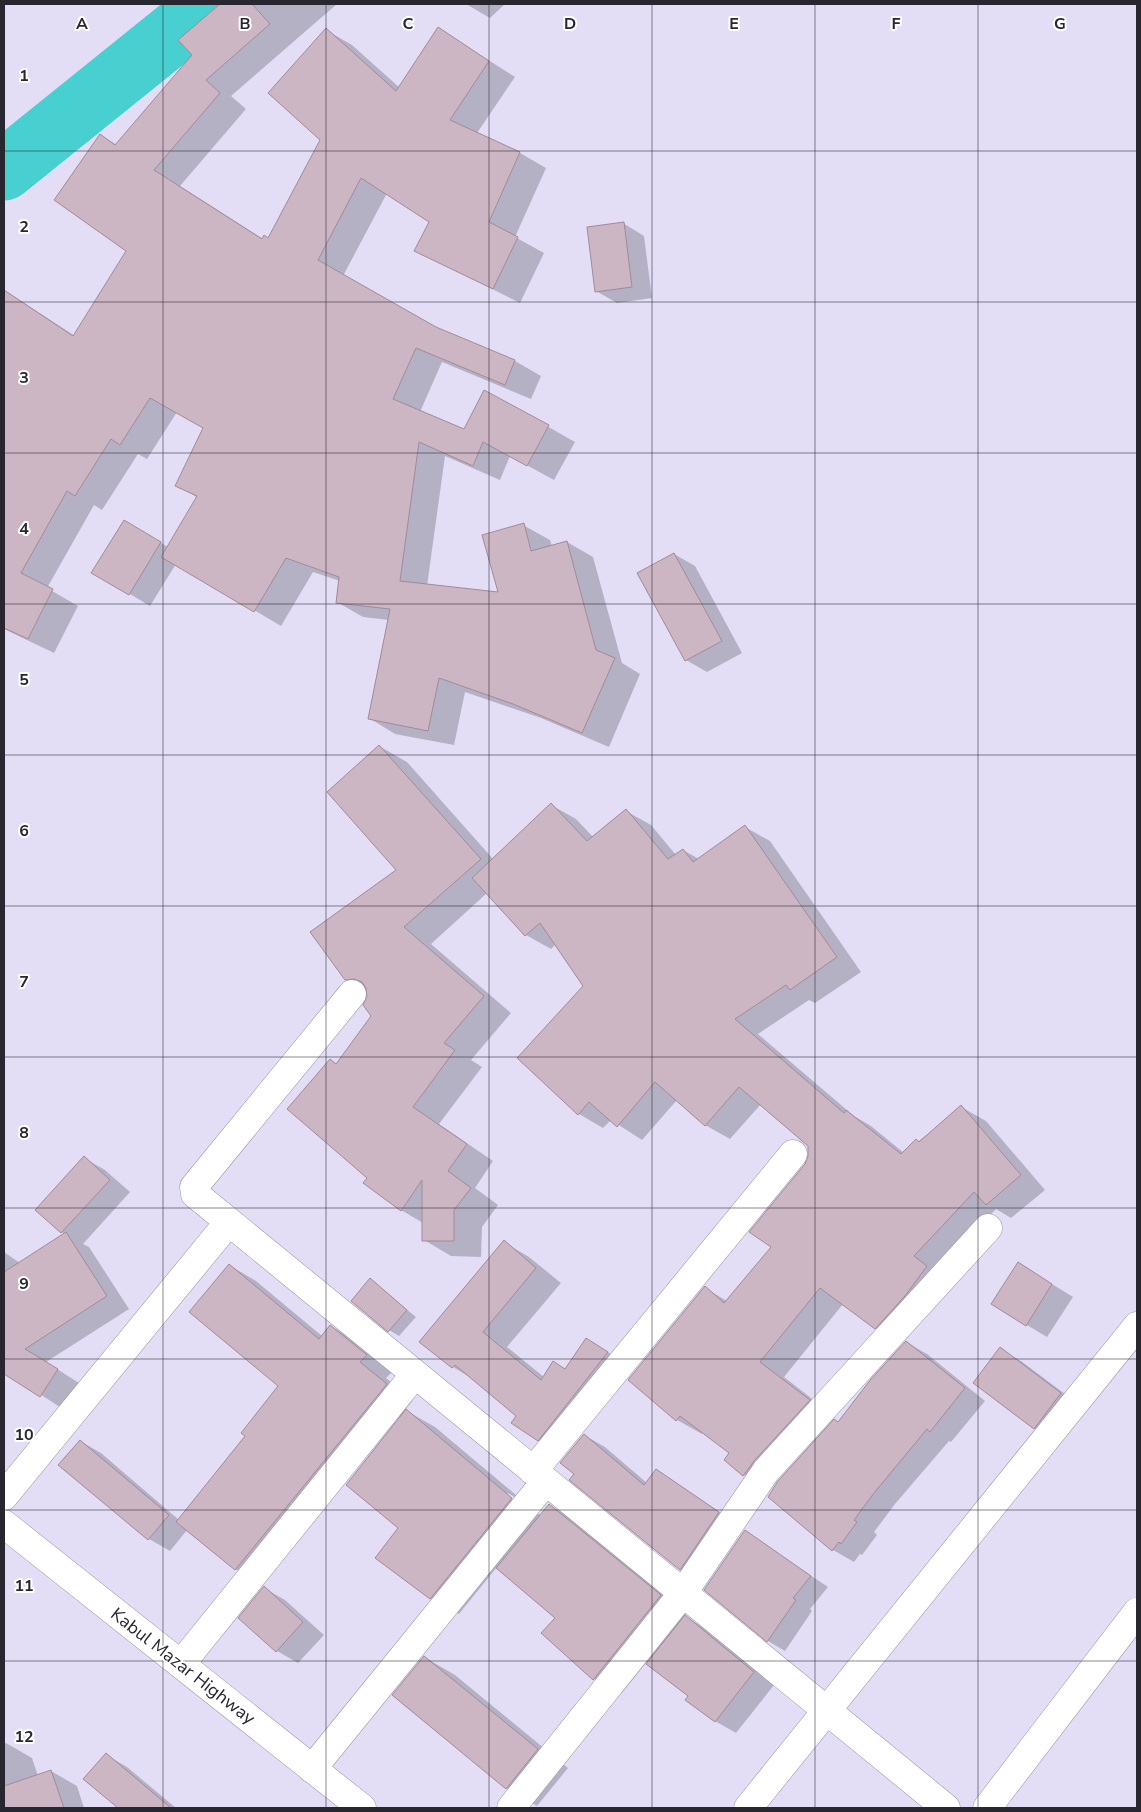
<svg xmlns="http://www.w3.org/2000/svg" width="1141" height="1812" font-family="'Nunito Sans',sans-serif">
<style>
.shadow{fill:#0003}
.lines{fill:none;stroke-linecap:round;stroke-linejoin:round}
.river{stroke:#48d0d1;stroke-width:61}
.building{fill:#ccb6c3;stroke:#a08b97}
.minor-casing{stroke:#9894a9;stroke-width:29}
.trunk-casing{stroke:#9894a9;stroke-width:29}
.minor{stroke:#fff;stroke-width:28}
.trunk{stroke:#fff;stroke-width:28}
.grid{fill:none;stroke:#28262e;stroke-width:1;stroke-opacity:0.55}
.labels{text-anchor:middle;stroke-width:4;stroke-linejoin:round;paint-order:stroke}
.street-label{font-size:18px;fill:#28262e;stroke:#fff}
.grid-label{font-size:16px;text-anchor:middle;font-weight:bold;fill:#28262e;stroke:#fff;stroke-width:4;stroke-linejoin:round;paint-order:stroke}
</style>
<rect width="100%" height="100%" fill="#e3def5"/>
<path class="shadow" d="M222 4H337L231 96 246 109 180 186 263 239H269L321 140 326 30 352 45 400 88 439 29 515 77 477 133 520 153 546 168 515 237 544 253 520 303 416 250 430 222 387 193 343 276 436 328 515 361 541 376 531 399 442 362 420 412 465 431 485 391 575 442 554 480 510 456 500 480 445 456 427 586 500 594 523 525 550 540 552 546 567 542 593 557 622 663 640 674 609 747 541 718 465 692 454 745 395 734 369 718 389 620 363 617 337 602 340 581 313 572 281 626 176 564 150 606 93 572 124 521 168 547 198 498 177 485 205 428 177 412 147 459 138 454 102 510 94 505 47 588 78 606 54 653 4 629V290L75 336 127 251 101 136 117 145 193 55 180 40Z
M466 4H505L490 18Z
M623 223 644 236 652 298 617 303 596 291Z
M674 554 695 566 742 653 707 672 686 660Z
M379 746 407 762 493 859 551 805 576 819 594 838 626 811 651 825 676 855 683 850 699 859 745 827 770 841 861 972 815 1003 809 1000 758 1034 854 1116 871 1126 904 1153 961 1107 986 1121 1045 1190 1011 1218 996 1209 937 1271 900 1342 875 1328 843 1304 784 1377 833 1415 779 1475 769 1490 744 1475 726 1460 730 1453 703 1432 702 1434 677 1420 705 1288 727 1301 772 1247 810 1156 809 1146 761 1104 730 1139 705 1125 677 1100 642 1140 611 1120 603 1128 579 1114 585 986 556 944 551 949 526 935 487 893 431 944 511 1013 471 1060 482 1067 439 1124 493 1161 475 1188 498 1205 482 1227 481 1257 451 1256 424 1240 423 1223 401 1210 369 1177 330 1060 337 1064 372 1016 368 992 346 979 398 870Z
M84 1158 105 1170 130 1192 83 1244 89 1247 129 1309 46 1362 79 1383 63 1409 4 1371V1252L20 1263 65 1235 37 1210Z
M504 1242 529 1257 561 1283 507 1347 544 1377 566 1370 586 1339 611 1354 564 1454 538 1440 518 1415 478 1382 453 1367 421 1342Z
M1018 1263 1073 1297 1047 1337 992 1304Z
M229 1265 256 1281 322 1336 331 1326 357 1342 393 1371 386 1378 413 1400 405 1410 435 1427 529 1506 508 1493 506 1496 542 1516 549 1505 576 1521 687 1611 684 1616 706 1629 774 1685 736 1733 715 1721 689 1696 646 1663 621 1694 594 1679 543 1633 557 1618 497 1567 459 1614 430 1598 399 1528 401 1418 399 1416 262 1584 235 1569 187 1530 170 1551 149 1539 60 1464 80 1441 101 1453 179 1520 247 1436 279 1386Z
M370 1280 416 1317 399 1336 389 1330Z
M906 1342 927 1354 985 1401 951 1442 949 1441 895 1504 874 1532 877 1535 862 1555 860 1554 854 1562 833 1550 838 1423Z
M1000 1349 1021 1361 1081 1406 1055 1440 1034 1428Z
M584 1435 605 1447 647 1483 656 1470 739 1525 701 1581 680 1569 575 1474Z
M745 1532 828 1587 810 1609 812 1611 785 1651 768 1641 706 1590Z
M264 1588 285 1600 324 1635 298 1663 277 1651 240 1618Z
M424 1657 455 1675 568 1768 537 1806 507 1788 394 1695Z
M6 1743 32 1758 38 1776 51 1771 77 1786 84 1808H4V1744Z
M106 1755 127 1767 176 1808H120L85 1779Z"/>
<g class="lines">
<path class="river" d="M4 170 210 4"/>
</g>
<path class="building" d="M220 4H252L270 24 206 80 220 93 154 170 262 239 264 235 268 238 320 140 268 93 326 28 396 91 438 27 489 61 450 120 520 152 489 222 518 237 493 289 414 251 429 222 361 178 318 260 436 327 515 360 505 385 416 348 393 399 464 429 484 390 549 425 527 466 483 442 473 466 419 442 400 581 498 592 482 535 524 523 531 551 567 541 596 650 615 658 582 733 513 704 439 678 428 731 368 719 390 609 336 603 339 577 286 558 254 612 161 557 197 496 175 486 203 428 150 398 120 445 111 439 75 496 67 491 21 573 53 589 28 639 4 628V290L73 336 126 251 54 200 100 134 115 145 192 55 178 40Z
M624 222 632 287 595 292 587 227Z
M124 520 161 542 129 595 91 573Z
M674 553 722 641 685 661 637 573Z
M379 745 481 859 404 927 484 996 444 1043 455 1050 413 1107 467 1144 448 1171 471 1188 454 1210V1241H422V1180L401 1211 363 1183 367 1178 287 1109 330 1059 336 1064 371 1016 363 1005 367 996 366 988 362 982 354 979 345 980 310 932 396 870 327 792Z
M551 803 587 841 626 809 668 859 683 849 693 862 745 825 837 957 790 990 786 985 735 1019 844 1113 846 1110 901 1154 916 1139 919 1142 961 1105 1021 1175 986 1205 974 1192 914 1256 927 1266 905 1296 875 1329 820 1288 760 1362 810 1400 754 1461 743 1476 724 1460 729 1453 680 1416 676 1421 628 1380 705 1286 724 1303 771 1247 749 1232 805 1164 808 1156V1146L739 1087 705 1126 655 1082 617 1127 589 1102 578 1115 517 1058 583 986 540 923 525 936 472 878Z
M84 1156 110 1180 61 1233 35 1210Z
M66 1232 107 1296 25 1349 58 1369 40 1397 4 1374V1272Z
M504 1240 536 1268 483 1332 541 1380 553 1361 565 1369 586 1338 608 1352 538 1441 511 1423 516 1416 455 1365 452 1368 419 1342Z
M1018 1262 1052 1284 1026 1326 991 1304Z
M229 1264 319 1339 330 1325 367 1355 360 1362 387 1384 235 1570 176 1522 245 1436 241 1433 278 1386 189 1312Z
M370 1278 407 1310 388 1332 351 1301Z
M906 1341 965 1388 930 1432 927 1429 874 1493 854 1520 857 1522 841 1544 839 1542 832 1551 768 1497 778 1481 834 1419 838 1422 871 1379Z
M1000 1347 1061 1393 1034 1429 973 1383Z
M406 1409 512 1498 430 1599 375 1558 398 1528 346 1485Z
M584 1434 644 1485 656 1469 719 1512 680 1570 569 1480 574 1474 560 1463Z
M80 1440 169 1515 148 1540 58 1465Z
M549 1504 661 1595 593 1680 541 1633 555 1618 496 1568Z
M745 1530 811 1576 793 1598 796 1600 767 1642 704 1590Z
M264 1586 303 1622 276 1652 238 1618Z
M685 1615 754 1672 715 1722 685 1700 688 1696 646 1664Z
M424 1656 538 1749 506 1789 392 1695Z
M106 1753 171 1808H118L83 1779Z
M51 1770 64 1808H4V1786Z"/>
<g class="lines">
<defs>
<path id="minor" d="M352 994 194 1187 195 1194 946 1808
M533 1471 793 1154
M4 1496 228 1223
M181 1664 415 1374
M312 1769 546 1481
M511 1808 683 1593 766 1471 988 1228
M748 1808 1137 1326
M987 1808 1137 1612"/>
<path id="trunk" d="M4 1524 362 1808"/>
</defs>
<use href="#minor" class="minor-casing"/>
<use href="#trunk" class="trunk-casing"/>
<use href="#minor" class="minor"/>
<use href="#trunk" class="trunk"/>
</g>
<path class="grid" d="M163 4V1808M326 4V1808M489 4V1808M652 4V1808M815 4V1808M978 4V1808M4 151H1137M4 302H1137M4 453H1137M4 604H1137M4 755H1137M4 906H1137M4 1057H1137M4 1208H1137M4 1359H1137M4 1510H1137M4 1661H1137"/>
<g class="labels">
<g class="street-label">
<text transform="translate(183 1666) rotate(38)" y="6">Kabul Mazar Highway</text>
</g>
</g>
<g class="grid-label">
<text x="82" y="29">A</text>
<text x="245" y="29">B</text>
<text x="408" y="29">C</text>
<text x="570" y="29">D</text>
<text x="734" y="29">E</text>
<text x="896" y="29">F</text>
<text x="1060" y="29">G</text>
<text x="24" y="81">1</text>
<text x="24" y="232">2</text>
<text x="24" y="383">3</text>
<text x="24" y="534">4</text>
<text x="24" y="685">5</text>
<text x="24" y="836">6</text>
<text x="24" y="987">7</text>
<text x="24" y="1138">8</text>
<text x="24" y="1289">9</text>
<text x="24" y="1440">10</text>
<text x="24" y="1591">11</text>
<text x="24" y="1742">12</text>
</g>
<rect width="1141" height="1812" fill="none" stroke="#28262e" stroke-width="10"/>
</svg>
